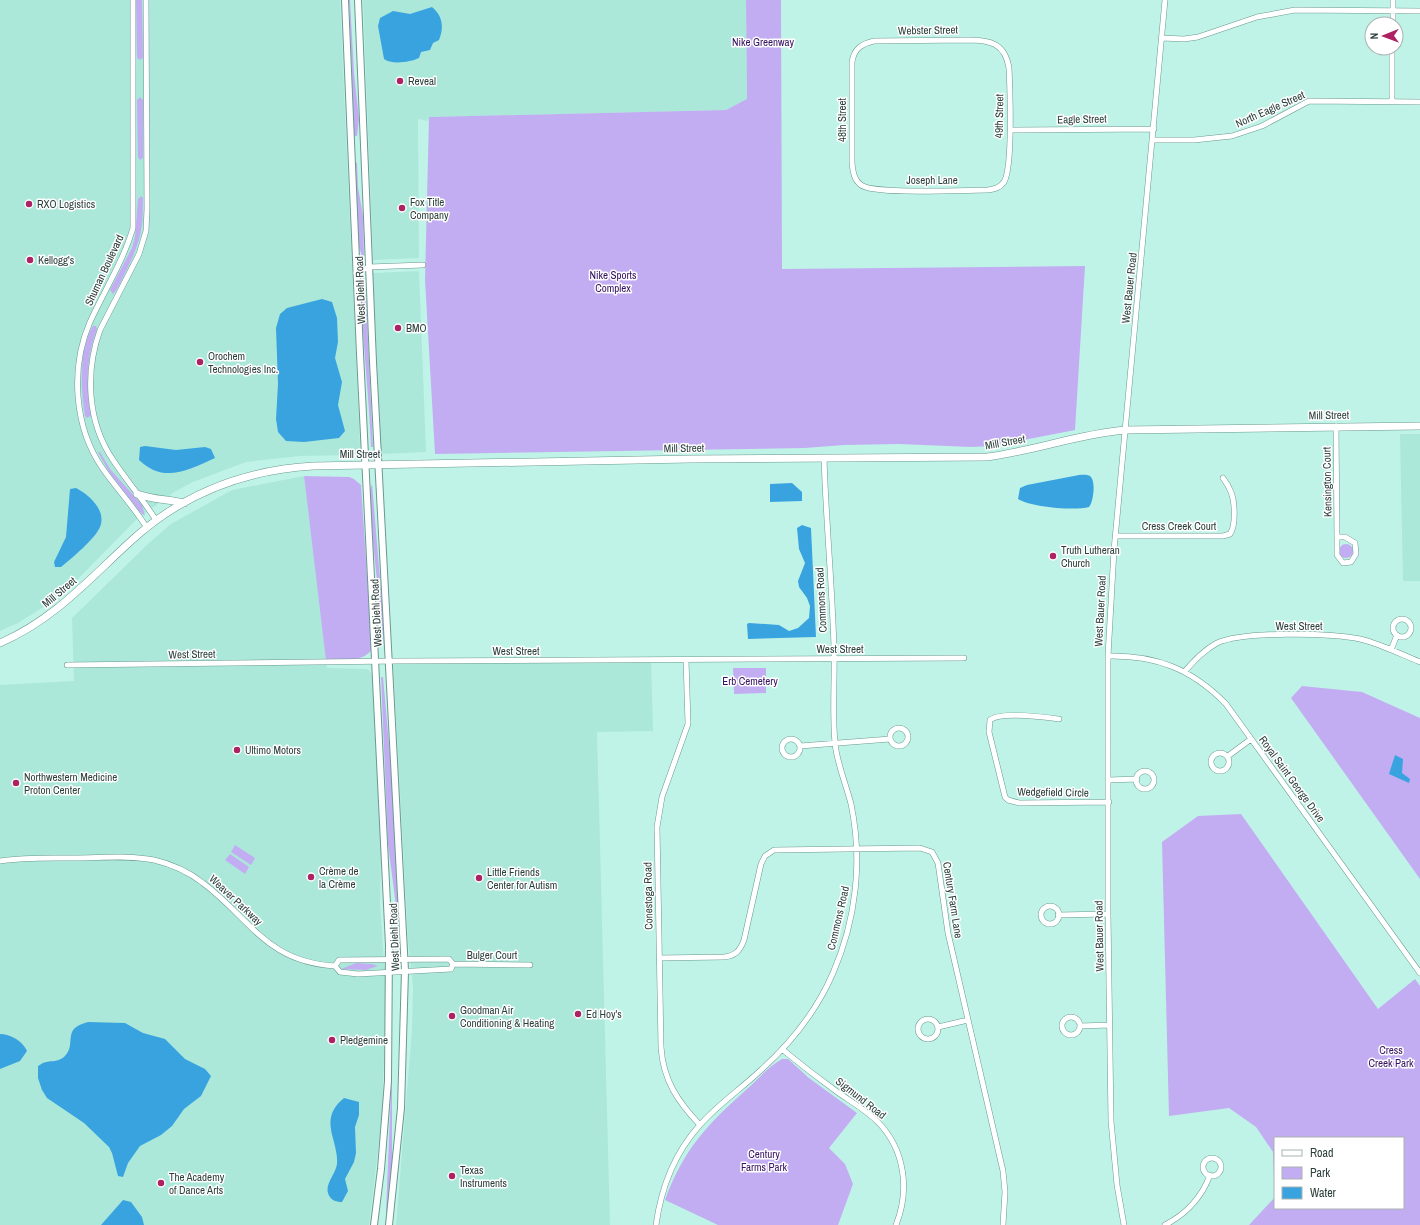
<svg xmlns="http://www.w3.org/2000/svg" width="1420" height="1225" font-family="'Archivo Narrow',sans-serif">
<style>
.built{fill:#abe8da}
.green{fill:#c3adf2;fill-rule:evenodd}
.water{fill:#39a3e0}
.lines{fill:none;stroke-linecap:round;stroke-linejoin:round}
.minor-casing{stroke:#69998e;stroke-width:6}
.tertiary-casing{stroke:#69998e;stroke-width:8}
.secondary-casing{stroke:#69998e;stroke-width:8}
.minor{stroke:#fff;stroke-width:5}
.tertiary{stroke:#fff;stroke-width:6}
.secondary{stroke:#fff;stroke-width:7}
.poi-dot{fill:#ad2262;stroke:#fff;stroke-width:1.5}
.labels{text-anchor:middle;stroke-width:3;stroke-linejoin:round;paint-order:stroke}
.street-label{font-size:11px;fill:#2b3f3b;stroke:#fff}
.park-label{font-size:11px;fill:#361260;stroke:#fff}
.poi-label{font-size:11px;fill:#2b3f3b;stroke:#fff;text-anchor:start}
</style>
<rect width="100%" height="100%" fill="#c0f3e7"/>
<path class="built" d="M0 0H340L360 447 358 453 354 455 300 456 246 462 193 482 174 492 136 520 76 581 50 603 18 623 0 631Z
M363 0H746L747 100 726 110 429 117 428 121 418 119 419 258 373 260Z
M419 271 426 452 381 454 373 273Z
M1400 434H1420V581H1403Z
M304 476 327 668 366 669 369 670 374 678 381 844 380 903 386 991 382 1118 369 1225H0V685L74 681 72 618 149 543 171 524 232 490Z
M651 659 653 731 597 732 610 1225H396L412 1030 413 987 408 940 393 661Z"/>
<path class="green" d="M136 0H142L143 58 139 60 137 57Z
M349 0H350L354 73 359 119 357 136H355L354 132Z
M746 0H781L782 269 1085 266 1075 430 993 446 971 447 899 444 844 445 805 448 435 454 425 280 429 117 726 110 747 99Z
M140 97 143 100V158L140 160 138 157 137 100Z
M355 162 357 163 358 187 363 216 364 256H362L359 247Z
M141 196 143 198C143 233 140 243 124 275 121 281 118 289 113 294L110 290 132 248 135 237 138 199Z
M362 294 366 296 373 447H371C369 397 363 347 361 296Z
M93 326H96L97 329C86 358 86 386 91 416L87 418 85 416C81 390 78 349 93 326Z
M98 452H100L110 469 142 505 145 516 139 511 109 472Z
M304 476 349 477 354 479 361 485 372 649C363 663 341 660 326 661Z
M372 484 383 614 384 647 373 543 370 490Z
M1339 551a7 7 0 1 1 14 0a7 7 0 1 1-14 0Z
M733 668H766V693L734 694Z
M381 677H383L392 777 401 945 388 844Z
M1302 686 1362 692 1420 718V879L1291 698Z
M1241 814 1378 1009 1415 979 1420 986V1225H1249L1275 1197 1273 1152 1256 1127 1229 1108 1169 1116 1162 842 1198 816ZM1275 1138H1403V1208H1275Z
M235 845 255 858 251 865 231 852Z
M230 854 249 867 245 874 225 860Z
M356 963 372 964 378 966 366 970 341 969Z
M782 1059H788L809 1078 857 1113 829 1148 845 1164 853 1184 838 1225H718L665 1200C684 1148 708 1124 747 1089 758 1079 769 1066 782 1059Z
M392 1068V1170L388 1212H386Z"/>
<path class="water" d="M432 7C443 16 444 28 439 40L433 43 430 50 421 52 419 58C411 62 391 65 384 59L378 26 380 18 393 11 410 14Z
M322 299 332 302 337 318 338 342 335 358 342 382 338 405 345 431 339 438 304 442 286 441 278 432 276 419 278 384 276 328 280 314 287 308Z
M145 446 176 450 205 447 211 449 215 458C188 470 164 484 139 460L140 447Z
M1079 475C1083 475 1088 474 1091 477 1096 483 1093 503 1089 507 1074 511 1030 507 1018 499L1020 488 1027 485Z
M792 483 802 492V501L770 502V484Z
M76 488C88 494 107 510 100 527 95 539 72 558 61 567H55L54 562 66 537 70 489Z
M802 525 811 528 816 637 748 639 747 624 749 623 779 625 789 631 798 628 809 618 810 606 807 598 799 587 798 581 805 563 799 549 797 528Z
M1395 755 1403 759 1402 773 1410 779 1409 783 1389 774Z
M88 1022 125 1023 143 1033 165 1039 185 1059 205 1069 211 1076 201 1096 184 1109 172 1126 161 1135 140 1146 128 1163 123 1177 118 1176 112 1153 109 1147 84 1123 47 1098 42 1090 38 1078V1066C40 1065 41 1064 43 1063 49 1060 57 1063 64 1057 78 1044 60 1029 88 1022Z
M0 1034C10 1034 23 1041 27 1051L20 1061 0 1069Z
M344 1098 359 1102V1115L355 1127 356 1153 354 1162 345 1179 348 1191 342 1202C336 1202 330 1200 328 1193 325 1184 336 1173 337 1164 339 1140 317 1120 344 1098Z
M123 1200 131 1202 142 1217 144 1225H101Z"/>
<g class="lines">
<defs>
<path id="minor" d="M133 0V228C123 262 104 291 90 322 70 368 74 428 103 469 117 489 134 507 147 528
M146 0 147 209 146 231 139 254 100 330C85 372 87 422 113 460 127 481 143 500 156 520
M1393 24V0
M1162 38 1184 39 1198 37 1257 17 1295 10 1420 11
M968 40C990 40 1005 43 1009 68 1010 89 1013 167 1004 182 1000 188 994 189 988 190 966 190 874 195 861 185 854 180 853 172 852 163V62C854 49 861 44 874 41Z
M1392 101V48
M1010 130 1154 129
M1153 140H1194L1232 136 1262 126 1309 101 1420 102
M356 273 369 267 423 265
M1336 426 1337 537V555L1343 563 1351 562 1356 554 1355 543 1345 537H1337
M1116 536H1223L1230 534C1236 526 1235 502 1231 492 1229 487 1226 482 1223 478
M1393 628a9 9 0 1 1 18 0a9 9 0 1 1-18 0Z
M1391 650 1397 635
M1108 656C1156 655 1192 669 1226 704L1420 973
M686 660 688 724 662 797 657 827 661 1047C663 1080 678 1102 700 1125
M67 665 398 661 964 658
M1185 671C1195 660 1204 650 1217 643 1244 631 1331 633 1360 639 1381 644 1400 654 1420 662
M1059 719C1044 717 1001 711 990 720L989 732 1005 797 1008 800 1019 803 1109 802
M890 737a9 9 0 1 1 18 0a9 9 0 1 1-18 0Z
M782 748a9 9 0 1 1 18 0a9 9 0 1 1-18 0Z
M800 746 890 739
M1211 762a9 9 0 1 1 18 0a9 9 0 1 1-18 0Z
M1228 756 1251 739
M1136 780a9 9 0 1 1 18 0a9 9 0 1 1-18 0Z
M1109 780 1137 779
M0 861C25 857 51 858 75 858 101 858 129 855 154 860 171 864 189 872 203 883 251 919 266 962 335 966
M1041 915a9 9 0 1 1 18 0a9 9 0 1 1-18 0Z
M1058 915 1108 914
M659 958 724 957C735 956 740 951 744 940L761 864 765 856 774 850 920 848 932 852 938 863 948 933 1003 1171 1005 1192 1003 1225
M335 966 339 960 449 959 453 964 530 965
M335 966 340 972 358 974 451 969 453 964
M1062 1026a9 9 0 1 1 18 0a9 9 0 1 1-18 0Z
M918 1029a10 10 0 1 1 20 0a10 10 0 1 1-20 0Z
M1080 1026 1110 1025
M938 1027 968 1020
M783 1050C800 1064 818 1078 836 1091 850 1101 866 1110 878 1122 905 1150 910 1190 896 1225
M1203 1167a9 9 0 1 1 18 0a9 9 0 1 1-18 0Z
M656 1225C661 1189 674 1154 699 1126 717 1105 741 1089 761 1070 791 1043 817 1010 833 973 856 920 863 861 851 804 846 784 837 764 835 743 832 711 835 679 834 647 832 584 826 521 824 458
M1124 1225 1117 1185 1111 1121 1108 914V656L1114 550 1165 0
M1165 1225C1186 1214 1202 1197 1210 1175"/>
<path id="tertiary" d="M345 0 360 354 389 945 388 1081 381 1169 374 1225
M358 0 373 362 405 971 401 1108 389 1225"/>
<path id="secondary" d="M137 494C153 500 168 499 184 503
M0 643C55 619 88 580 131 541 182 494 245 470 313 466L690 459 987 457C1034 451 1078 434 1125 430L1420 426"/>
</defs>
<use href="#minor" class="minor-casing"/>
<use href="#tertiary" class="tertiary-casing"/>
<use href="#secondary" class="secondary-casing"/>
<use href="#minor" class="minor"/>
<use href="#tertiary" class="tertiary"/>
<use href="#secondary" class="secondary"/>
</g>
<g class="poi-dot">
<circle cx="400" cy="81" r="4"/>
<circle cx="29" cy="204" r="4"/>
<circle cx="402" cy="208" r="4"/>
<circle cx="30" cy="260" r="4"/>
<circle cx="398" cy="328" r="4"/>
<circle cx="200" cy="362" r="4"/>
<circle cx="1053" cy="556" r="4"/>
<circle cx="237" cy="750" r="4"/>
<circle cx="16" cy="783" r="4"/>
<circle cx="311" cy="877" r="4"/>
<circle cx="479" cy="878" r="4"/>
<circle cx="578" cy="1014" r="4"/>
<circle cx="452" cy="1016" r="4"/>
<circle cx="332" cy="1040" r="4"/>
<circle cx="452" cy="1176" r="4"/>
<circle cx="161" cy="1183" r="4"/>
</g>
<g class="labels">
<g class="street-label">
<text transform="translate(928 30) rotate(-1)" y="4">Webster Street</text>
<text transform="translate(1270 109) rotate(-24)" y="4">North Eagle Street</text>
<text transform="translate(999 116) rotate(-89)" y="4">49th Street</text>
<text transform="translate(1082 119) rotate(-1)" y="4">Eagle Street</text>
<text transform="translate(842 120) rotate(-90)" y="4">48th Street</text>
<text x="932" y="184">Joseph Lane</text>
<text transform="translate(104 270) rotate(-65)" y="4">Shuman Boulevard</text>
<text transform="translate(1129 288) rotate(-84)" y="4">West Bauer Road</text>
<text transform="translate(360 290) rotate(-92)" y="4">West Diehl Road</text>
<text transform="translate(1329 415) rotate(-1)" y="4">Mill Street</text>
<text transform="translate(1005 442) rotate(-10)" y="4">Mill Street</text>
<text transform="translate(684 448) rotate(-1)" y="4">Mill Street</text>
<text x="360" y="458">Mill Street</text>
<text transform="translate(1327 482) rotate(-91)" y="4">Kensington Court</text>
<text x="1179" y="530">Cress Creek Court</text>
<text transform="translate(59 592) rotate(-40)" y="4">Mill Street</text>
<text transform="translate(821 600) rotate(-93)" y="4">Commons Road</text>
<text transform="translate(1100 611) rotate(-87)" y="4">West Bauer Road</text>
<text transform="translate(376 613) rotate(-93)" y="4">West Diehl Road</text>
<text x="1299" y="630">West Street</text>
<text x="840" y="653">West Street</text>
<text x="516" y="655">West Street</text>
<text transform="translate(192 654) rotate(-1)" y="4">West Street</text>
<text transform="translate(1292 779) rotate(54)" y="4">Royal Saint George Drive</text>
<text transform="translate(1053 792) rotate(1)" y="4">Wedgefield Circle</text>
<text transform="translate(648 896) rotate(-91)" y="4">Conestoga Road</text>
<text transform="translate(236 900) rotate(43)" y="4">Weaver Parkway</text>
<text transform="translate(953 900) rotate(81)" y="4">Century Farm Lane</text>
<text transform="translate(838 918) rotate(-77)" y="4">Commons Road</text>
<text transform="translate(1099 936) rotate(-91)" y="4">West Bauer Road</text>
<text transform="translate(394 937) rotate(-92)" y="4">West Diehl Road</text>
<text x="492" y="959">Bulger Court</text>
<text transform="translate(861 1098) rotate(38)" y="4">Sigmund Road</text>
</g>
<g class="park-label">
<text x="763" y="46">Nike Greenway</text>
<text x="613" y="279">Nike Sports<tspan x="613" dy="13">Complex</tspan></text>
<text x="750" y="685">Erb Cemetery</text>
<text x="1391" y="1054">Cress<tspan x="1391" dy="13">Creek Park</tspan></text>
<text x="764" y="1158">Century<tspan x="764" dy="13">Farms Park</tspan></text>
</g>
<g class="poi-label">
<text x="408" y="85">Reveal</text>
<text x="410" y="206">Fox Title<tspan x="410" dy="13">Company</tspan></text>
<text x="37" y="208">RXO Logistics</text>
<text x="38" y="264">Kellogg's</text>
<text x="406" y="332">BMO</text>
<text x="208" y="360">Orochem<tspan x="208" dy="13">Technologies Inc.</tspan></text>
<text x="1061" y="554">Truth Lutheran<tspan x="1061" dy="13">Church</tspan></text>
<text x="245" y="754">Ultimo Motors</text>
<text x="24" y="781">Northwestern Medicine<tspan x="24" dy="13">Proton Center</tspan></text>
<text x="319" y="875">Crème de<tspan x="319" dy="13">la Crème</tspan></text>
<text x="487" y="876">Little Friends<tspan x="487" dy="13">Center for Autism</tspan></text>
<text x="460" y="1014">Goodman Air<tspan x="460" dy="13">Conditioning &amp; Heating</tspan></text>
<text x="586" y="1018">Ed Hoy's</text>
<text x="340" y="1044">Pledgemine</text>
<text x="460" y="1174">Texas<tspan x="460" dy="13">Instruments</tspan></text>
<text x="169" y="1181">The Academy<tspan x="169" dy="13">of Dance Arts</tspan></text>
</g>
</g>
<rect x="1274" y="1137" width="130" height="72" fill="#ffffff" stroke="#aab2b1"/>
<rect x="1282" y="1150" width="20" height="6" fill="#ffffff" stroke="#aab2b1"/>
<text x="1310" y="1157" font-size="12" fill="#2b3f3b">Road</text>
<rect x="1282" y="1167" width="20" height="12" fill="#c3adf2" stroke="#aab2b1"/>
<text x="1310" y="1177" font-size="12" fill="#2b3f3b">Park</text>
<rect x="1282" y="1187" width="20" height="12" fill="#39a3e0" stroke="#aab2b1"/>
<text x="1310" y="1197" font-size="12" fill="#2b3f3b">Water</text>
<g transform="translate(1384 36) rotate(269)"><circle r="19" fill="#ffffff" stroke="#aab2b1"/>
<path d="M0-3L7 15L0 10L-7 15Z" fill="#ad2262"/>
<text y="-6" font-size="11" font-weight="bold" text-anchor="middle" fill="#2b3f3b">N</text>
</g>
</svg>
